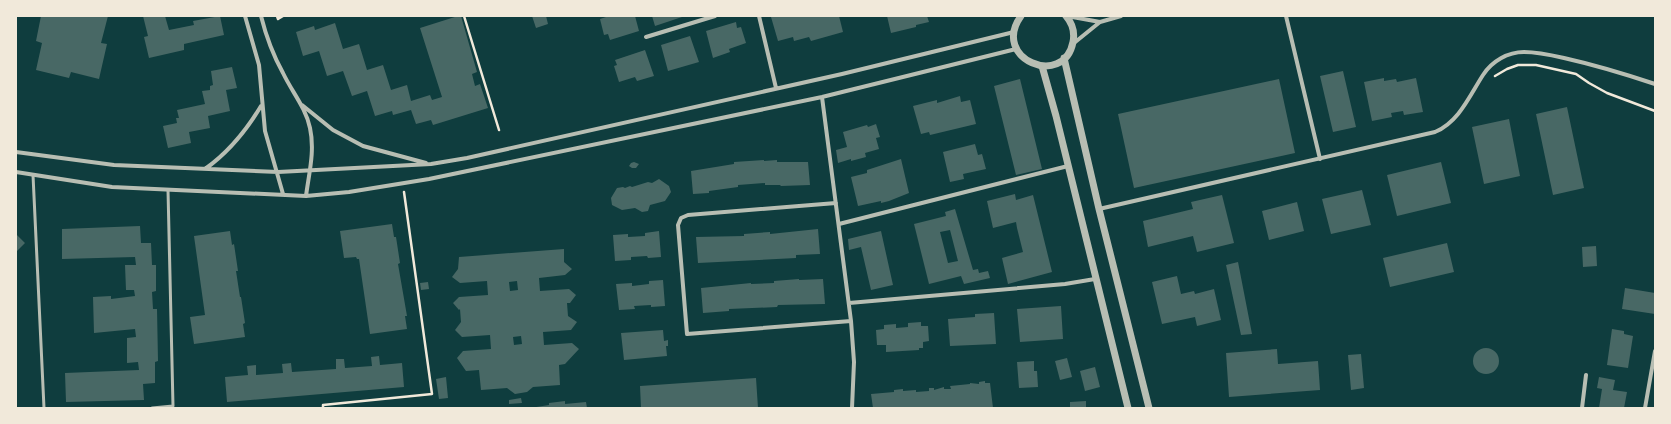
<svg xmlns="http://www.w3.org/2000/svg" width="1671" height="424" font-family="Ubuntu,sans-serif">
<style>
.building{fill:#486865;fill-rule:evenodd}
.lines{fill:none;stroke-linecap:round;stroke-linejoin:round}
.path{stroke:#f1e9da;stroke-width:2.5}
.service{stroke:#b8beb3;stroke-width:3}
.minor{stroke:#b8beb3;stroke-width:4}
.tertiary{stroke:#b8beb3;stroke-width:7}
</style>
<rect width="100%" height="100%" fill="#0f3d3e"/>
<path class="building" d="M41 16H108L101 43 107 44 99 79 71 72 69 78 36 70 42 43 36 41Z
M143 16H165L169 30 194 25 193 21 220 16 224 35 184 44V50L149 58 144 37 148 36Z
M458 16H461L477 72 472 74 475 86 480 84 488 108 433 125 431 120 416 124 411 110 393 115 392 111 375 116 367 91 352 96 343 71 327 76 319 51 303 56 296 32 314 26 315 30 335 23 343 49 359 44 367 70 383 65 391 90 407 85 411 101 430 95 432 100 442 97 420 28Z
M532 16H546L548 24 536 28Z
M609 16H635L639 31 610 40 608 34 604 35 600 19Z
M652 16H685L655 26Z
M773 16H839L843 32 811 41 809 37 794 41 793 37 778 41 771 17Z
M887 16H927L929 22 916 25V27L891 33Z
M736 22 737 28 741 27 746 43 729 49 730 52 713 58 706 31Z
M690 36 699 62 668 71 661 45Z
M645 50 654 76 637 81 635 77 619 82 614 66 617 65 615 60Z
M232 67 237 88 226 90 230 111 208 116 210 128 189 132 191 143 168 148 163 126 177 123 176 118H179L177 110 205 104 202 91 210 90V86L213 85 211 71Z
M1343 71 1356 127 1333 132 1320 76Z
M1384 78V81L1396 79 1397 82 1416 78 1423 112 1404 115 1403 111 1391 113 1392 117 1372 121 1364 82Z
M1020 79 1042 169 1016 175 994 86Z
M1279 79 1295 153 1134 188 1118 114Z
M960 96 961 102 970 100 976 124 930 135 929 132 921 134 913 106 937 100V103Z
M1567 107 1584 188 1553 195 1536 114Z
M1509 119 1520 176 1484 184 1472 127Z
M876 124 880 137 876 138 879 149 865 153 866 157 851 161V159L838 163 836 150 847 147 843 132 867 125 868 127Z
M975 144 978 155 982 154 986 169 963 174 964 179 950 182 943 152Z
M901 159 909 193 889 201 881 203V201L858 206 851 177 867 173V170Z
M764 160V161L777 160V162H808L810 185 781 186 780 185H765V183L738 185V187L709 191V193L693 194 691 171 734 164V162Z
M634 162 639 164 636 168H632L629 166 631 163Z
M1441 162 1451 203 1397 216 1387 175Z
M659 179 669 186 671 192 665 201 650 205 648 211 642 212 635 208 622 210 612 205 611 198 617 188 623 187 625 188 630 186 632 187 648 182 652 183Z
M1362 190 1371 225 1331 234 1322 199Z
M1015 194 1016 200 1033 195 1052 272 1008 284 1002 258 1023 252 1017 228 1016 222 993 228 987 201Z
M1222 195 1234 243 1197 252 1193 236 1148 247 1143 221 1193 209 1191 202Z
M1297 202 1304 231 1269 240 1262 211Z
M955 209 973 270 978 269 979 273 988 271 990 278 964 284 961 276 929 284 914 224 946 216 945 212ZM950 230 958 261 948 263 940 232Z
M392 224 394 237H396L400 263 398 264 407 316H405L407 329 370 334 359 259H357L356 257 344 258 340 231Z
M140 226 141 243H151L152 265H156V291L152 292 153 309H157L158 361 155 362V383L143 384 144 400 66 402 65 373 139 370 138 362 127 363V338L136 337 135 329 94 333 93 297 111 296V299L135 296 134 290H126L125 265H136L135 257 62 259V229Z
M818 229 820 254 796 255V258L698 263 696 237 744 236V234L770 232V234Z
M230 231 232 245 234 244 238 271H236L240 297H241L245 323 243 324 245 337 194 344 190 317 205 315 194 236Z
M659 231 661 257 648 258 647 256 631 257V260L615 261 613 235 628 234V237L645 236V233Z
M881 231 893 285 871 290 861 247 849 250 848 239Z
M16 234 25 243 16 252Z
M1447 243 1454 272 1390 287 1383 258Z
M1596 246 1597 266 1583 267 1582 247Z
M564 249V262L572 269 565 275 539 278 540 291 569 289 576 295 570 303H567L568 316 577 322 571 330 543 332 544 345 572 343 579 349 565 364 559 365 560 385 533 387 527 392 515 394 507 388 481 390 479 370 466 371 457 358 463 351 491 349 490 335 462 337 455 330 461 322 460 309 459 310 453 303 459 297 488 295 487 281 460 283 452 277 458 269 459 257ZM517 281 518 290 510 291 509 282ZM521 336 522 344 514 345 513 337Z
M1238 262 1252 334 1241 335 1226 265Z
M1177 276 1181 294 1194 291 1195 294 1214 289 1221 320 1197 326 1195 317 1162 324 1152 282Z
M799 279V280L823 279 825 304 778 305 777 307 729 309V311L703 313 701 288 751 283V284L774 283V281Z
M663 280 665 306 651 307V305L634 306 635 309 619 310 616 284 632 283V286L649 284V281Z
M428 282 429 289 421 290 420 283Z
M1625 288 1655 293V314L1622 309Z
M1061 306 1063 339 1020 342 1017 309Z
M994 313 996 344 950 346 948 319 975 317V314Z
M921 322V326H928L929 341 923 342V348H919V350L886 352V345H877L876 330 884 329V325L896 324V328L908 327V323Z
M1612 329 1624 331V334L1633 336 1628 368 1607 365Z
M663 330 664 341 668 340V346H666L667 356 624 360 621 333Z
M1473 361a13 13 0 1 1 26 0a13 13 0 1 1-26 0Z
M1277 349 1278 364 1318 361 1320 390 1229 397 1226 353Z
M1361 354 1364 388 1351 390 1348 355Z
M379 356 380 365 402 363 404 387 227 402 225 377 248 375 247 366 256 365V375L283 373 282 364 291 363 292 372 336 369V359H344L345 368 372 366 371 357Z
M1067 358 1072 377 1060 380 1055 361Z
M1034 361V371H1037L1038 387 1019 388 1017 362Z
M1095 367 1100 387 1085 391 1080 371Z
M446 377 448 398 439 399 436 379Z
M1599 377 1615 380 1613 390 1627 392 1624 408H1599L1602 389 1597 388Z
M756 378 758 408H641L640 386Z
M985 381V383H990L993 408H873L871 394 894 392V390L903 389V391L916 390V392L929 391V388H934V390L944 387V389H951L950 386 970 384V383L979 384V382Z
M521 398 522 403 509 404V400Z
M565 401V404L586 402 587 408H530L549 405V403Z
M1086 401V408H1070V402Z"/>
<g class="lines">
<path class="path" d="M277 16 278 19 283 16
M464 16 499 130
M1495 76 1507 69 1518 65H1536L1576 74 1589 83 1607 93 1655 111
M323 408V405L432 394 404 192"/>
<path class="service" d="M33 175 44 408
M152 408 173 406 168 190"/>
<path class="minor" d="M245 16 259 65 265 131 283 194
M261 16C266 36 273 55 283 73 292 92 306 108 310 128 315 151 309 173 306 196
M759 16 776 88
M1067 16 1100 22
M1286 16 1320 159
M646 37 715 16
M1074 43 1100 22 1121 16
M822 97 851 321 854 362 852 408
M302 105 333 130 363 146 426 163
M16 152 114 165 278 172 431 164 467 158 842 74 1014 32
M205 169C229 152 246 131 261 106
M16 172 112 187 306 196 349 192 429 179 822 97 1016 49
M836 203 688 215 681 218 678 225 687 334 851 321
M1099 209 1435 132C1459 122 1470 95 1483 75 1492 61 1508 52 1524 52 1538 52 1551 55 1564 58 1595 65 1625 74 1655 84
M839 224 1068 166
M849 303 1065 284 1095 279
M1582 408 1586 375
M1645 408 1655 351"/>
<path class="tertiary" d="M1021 16C990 59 1064 89 1073 42 1075 32 1072 23 1066 16
M1064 58 1099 209 1149 408
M1042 66 1056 116 1128 408"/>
</g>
<rect width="1671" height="424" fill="none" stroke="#f1e9da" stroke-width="34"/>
</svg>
